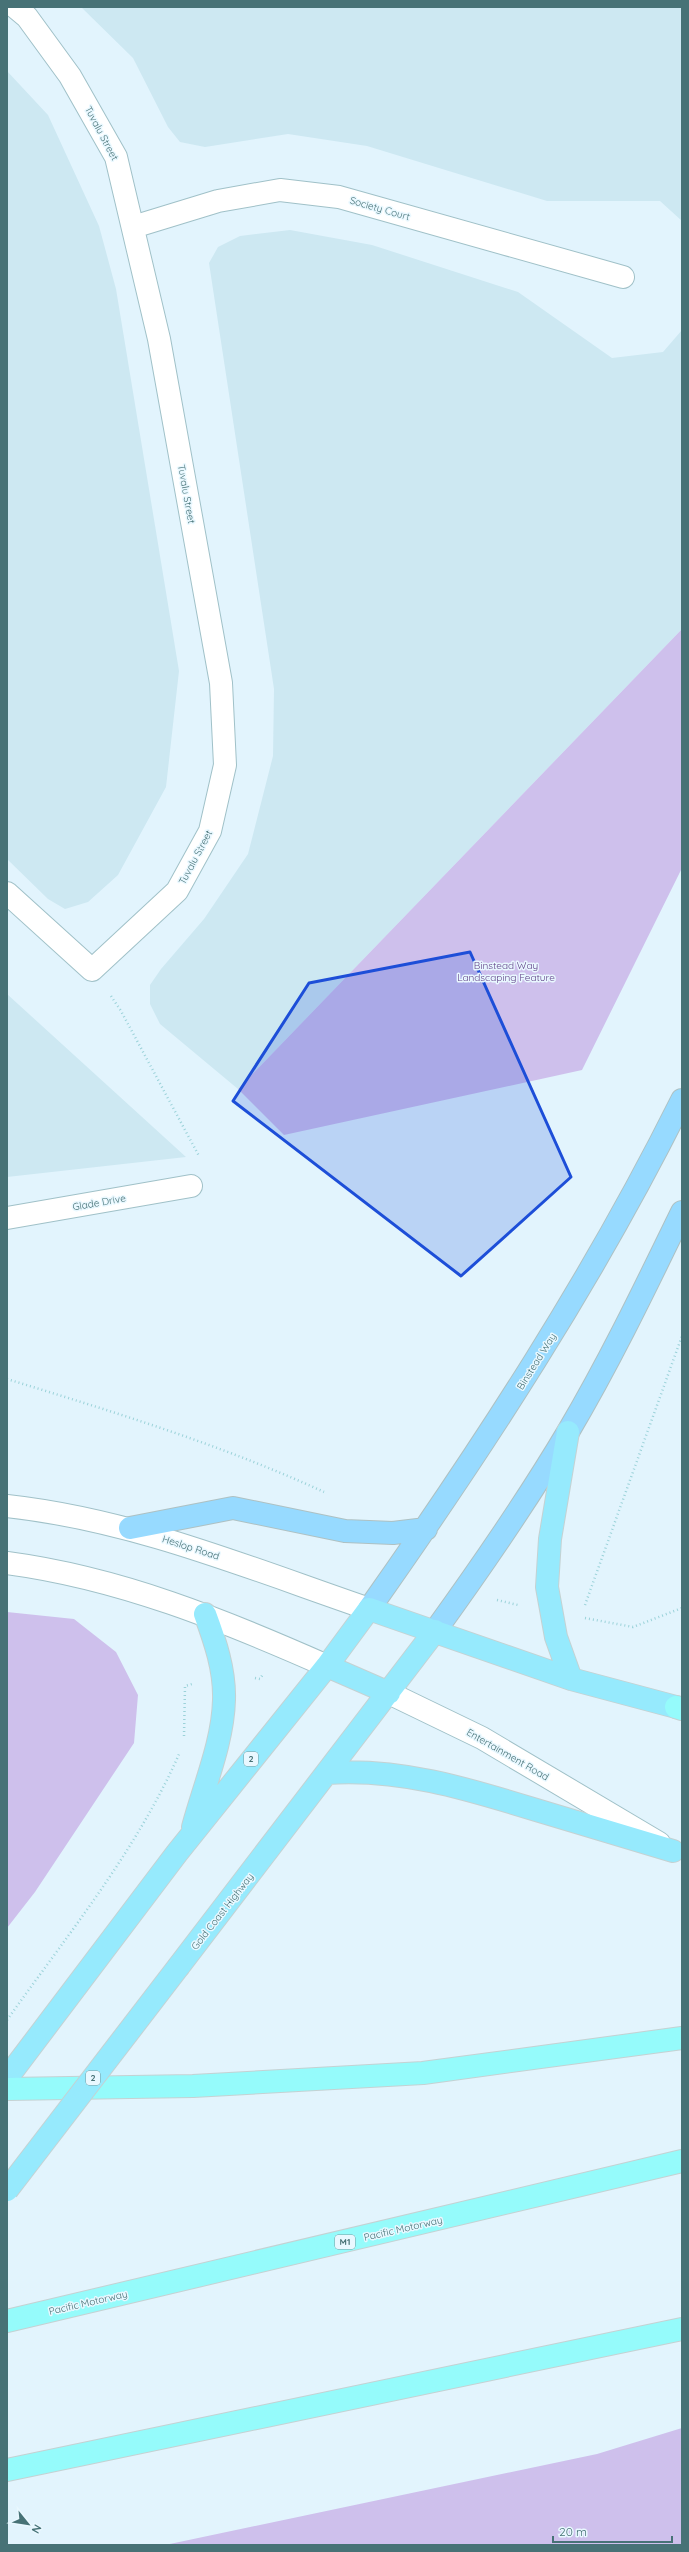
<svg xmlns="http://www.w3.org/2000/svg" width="689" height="2552" font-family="Quicksand,sans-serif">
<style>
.residential{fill:#cde8f2}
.green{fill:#cec0ec}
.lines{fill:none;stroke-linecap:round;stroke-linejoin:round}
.minor-casing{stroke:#a0c1c8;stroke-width:24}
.tertiary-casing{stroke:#a0c1c8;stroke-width:24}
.primary-casing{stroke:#aec1c3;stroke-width:24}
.trunk-casing{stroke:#c4d2d3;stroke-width:24}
.motorway-casing{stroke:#c4d2d3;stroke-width:24}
.path{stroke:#9bd2d9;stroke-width:2.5;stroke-dasharray:1 3;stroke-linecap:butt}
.minor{stroke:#fff;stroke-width:22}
.tertiary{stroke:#fff;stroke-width:22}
.primary{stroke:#97daff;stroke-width:22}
.trunk{stroke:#96eafd;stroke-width:22}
.motorway{stroke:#95fbfb;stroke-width:22}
.trunk-bridge-casing{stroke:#c4d2d3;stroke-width:24;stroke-linecap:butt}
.trunk-bridge{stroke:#96eafd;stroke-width:22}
.marked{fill:#1d4ed8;fill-opacity:0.2;stroke:#1d4ed8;stroke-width:3;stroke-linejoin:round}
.labels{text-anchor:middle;stroke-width:3;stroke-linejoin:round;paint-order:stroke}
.shield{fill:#e9f8ff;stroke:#789a9f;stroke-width:1}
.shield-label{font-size:9px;font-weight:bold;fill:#477276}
.street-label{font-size:10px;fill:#477276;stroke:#e9f8ff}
.park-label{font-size:10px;fill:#624389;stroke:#e9f8ff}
</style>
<rect width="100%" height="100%" fill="#e2f4fd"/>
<path class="residential" d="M81 7H682V221L660 201H547L367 146 288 134 205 147 180 142 168 127 133 58Z
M7 71 48 115 99 226 116 289 179 671 166 787 118 875 88 902 65 909 48 899 7 859Z
M290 230 372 245 518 292 612 358 663 352 682 330V629L238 1089 160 1024 150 1004V985L161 969 204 919 248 854 273 756 274 689 209 263 218 247 240 236Z
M7 994 186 1157 7 1177Z"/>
<path class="green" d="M682 629V868L582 1070 284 1135 238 1089Z
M7 1612 74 1619 116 1652 138 1695 134 1743 35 1892 7 1928Z
M682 2428V2545H165L597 2454Z"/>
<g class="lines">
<defs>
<path id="minor" d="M133 227 218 201 280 190 339 197 623 277
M7 893 92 970 177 891 210 831 225 765 221 683 159 339 116 157 70 76 27 17 15 7
M7 1218 191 1186"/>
<path id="tertiary" d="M7 1506C134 1520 249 1568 369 1609
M7 1563C120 1578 223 1620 327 1666
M389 1693 482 1738 659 1843"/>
<path id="primary" d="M130 1528 233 1508 345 1531 393 1533 426 1529
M369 1609C484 1446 593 1279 682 1100
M435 1631C482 1566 527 1501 568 1432 610 1361 646 1286 682 1212"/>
<path id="trunk" d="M568 1432 550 1539 547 1587 556 1637 571 1679
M327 1666 389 1693
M327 1773C399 1768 465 1788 533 1809 580 1823 626 1837 673 1851
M193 1827C204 1786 223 1742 224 1700 225 1670 215 1641 205 1614
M179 1966 435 1631
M7 2078 177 1853 327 1666 369 1609 571 1679 676 1707"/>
<path id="motorway" d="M676 1707 682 1709
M7 2089 193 2086 423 2073 682 2038
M7 2321 682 2161
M7 2470 682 2329"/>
</defs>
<use href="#minor" class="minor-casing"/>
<use href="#tertiary" class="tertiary-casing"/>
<use href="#primary" class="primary-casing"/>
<use href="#trunk" class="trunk-casing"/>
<use href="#motorway" class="motorway-casing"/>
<path class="path" d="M111 996 121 1011 199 1156
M7 1379C114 1412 222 1445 324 1492
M497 1600 518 1605
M585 1605 682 1336
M585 1618 633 1627 682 1608
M255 1678 260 1679 263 1674
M184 1736 185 1686 192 1684
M7 2020C69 1933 137 1850 180 1752"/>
<use href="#minor" class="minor"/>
<use href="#tertiary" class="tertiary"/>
<use href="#primary" class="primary"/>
<use href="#trunk" class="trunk"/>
<use href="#motorway" class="motorway"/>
<defs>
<path id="trunk-bridge" d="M7 2190 179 1966"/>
</defs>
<use href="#trunk-bridge" class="trunk-bridge-casing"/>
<use href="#trunk-bridge" class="trunk-bridge"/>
</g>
<path class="marked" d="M470 952 571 1177 461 1276 233 1101 309 983Z"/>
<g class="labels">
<g class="shield">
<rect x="244" y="1752" width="14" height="14" rx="3"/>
<rect x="86" y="2071" width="14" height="14" rx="3"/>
<rect x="335" y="2235" width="20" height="14" rx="3"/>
</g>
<g class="shield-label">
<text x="251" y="1762">2</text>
<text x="93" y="2081">2</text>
<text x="345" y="2245">M1</text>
</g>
<g class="street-label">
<text transform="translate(102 133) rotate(62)" y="4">Tuvalu Street</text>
<text transform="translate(380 208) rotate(16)" y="4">Society Court</text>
<text transform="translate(187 494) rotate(80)" y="4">Tuvalu Street</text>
<text transform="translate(195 857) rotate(-62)" y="4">Tuvalu Street</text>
<text transform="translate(99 1202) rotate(-10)" y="4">Glade Drive</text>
<text transform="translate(536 1361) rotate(-58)" y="4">Binstead Way</text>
<text transform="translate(191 1547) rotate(18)" y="4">Heslop Road</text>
<text transform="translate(508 1754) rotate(30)" y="4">Entertainment Road</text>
<text transform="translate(222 1911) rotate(-52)" y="4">Gold Coast Highway</text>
<text transform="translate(403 2228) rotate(-13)" y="4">Pacific Motorway</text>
<text transform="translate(88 2302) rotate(-13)" y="4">Pacific Motorway</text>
</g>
<g class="park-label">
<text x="506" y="969">Binstead Way<tspan x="506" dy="12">Landscaping Feature</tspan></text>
</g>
</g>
<rect width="689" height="2552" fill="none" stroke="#477276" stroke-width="16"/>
<g transform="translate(28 2524) rotate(120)" stroke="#e9f8ff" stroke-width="3" paint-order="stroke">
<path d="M0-3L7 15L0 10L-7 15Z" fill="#477276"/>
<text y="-6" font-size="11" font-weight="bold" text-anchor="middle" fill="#477276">N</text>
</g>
<path d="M553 2536v6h119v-6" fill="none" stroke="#477276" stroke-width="2"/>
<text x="559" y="2536" font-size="12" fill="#477276" stroke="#e9f8ff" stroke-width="3" paint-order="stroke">20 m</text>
</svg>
